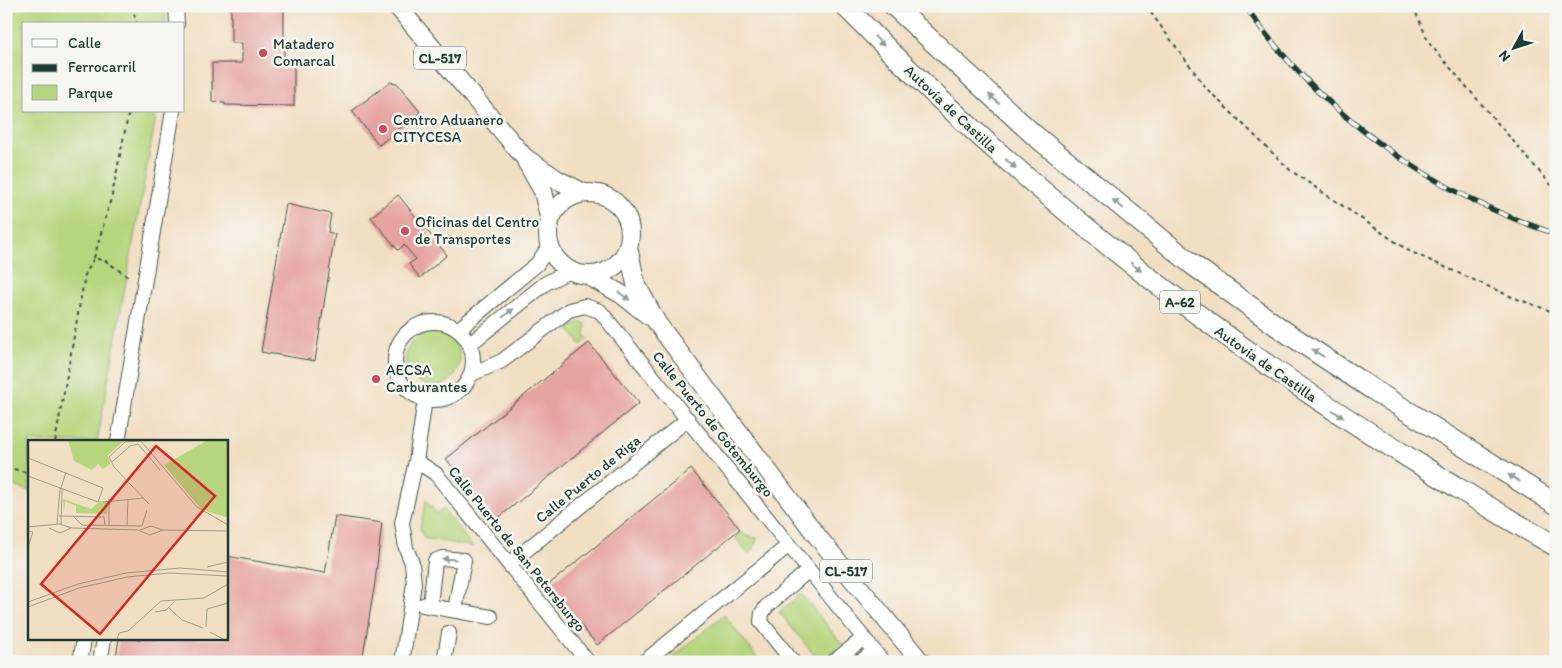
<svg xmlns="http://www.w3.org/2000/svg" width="1562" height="668" font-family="Itim,sans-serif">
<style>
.green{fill:#b6d57c;stroke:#6a8958}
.building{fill:#e6a39f}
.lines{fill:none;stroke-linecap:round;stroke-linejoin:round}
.minor-casing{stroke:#3e5549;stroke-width:16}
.major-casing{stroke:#3e5549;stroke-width:20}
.highway-casing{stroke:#3e5549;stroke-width:22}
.path{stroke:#3e5549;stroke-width:2;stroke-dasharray:4 4;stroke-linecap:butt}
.minor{stroke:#fff;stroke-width:14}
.major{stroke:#fff;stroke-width:18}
.highway{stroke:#fff;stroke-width:20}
.rail-casing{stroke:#1f3d34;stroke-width:5.5}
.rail{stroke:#f6f6f2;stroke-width:4;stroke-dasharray:11;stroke-linecap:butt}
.oneway{fill:#8f9e9a}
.poi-dot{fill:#d1495b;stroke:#f6f6f2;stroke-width:2}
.labels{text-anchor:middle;stroke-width:5;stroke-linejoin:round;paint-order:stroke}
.shield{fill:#f6f6f2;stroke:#60746d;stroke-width:1}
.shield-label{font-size:14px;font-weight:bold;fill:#1f3d34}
.poi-label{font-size:15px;fill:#1f3d34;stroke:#f6f6f2;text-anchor:start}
.street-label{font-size:15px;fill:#1f3d34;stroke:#f6f6f2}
.inset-road{fill:none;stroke:#9d9e89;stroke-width:1}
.view{fill:#d62828;fill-opacity:0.15;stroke:#d62828;stroke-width:2.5}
.inset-edge{fill:none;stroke:#1f3d34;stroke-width:2.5}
</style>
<rect width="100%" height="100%" fill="#f6f6f2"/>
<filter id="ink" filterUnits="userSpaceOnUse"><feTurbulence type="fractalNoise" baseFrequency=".02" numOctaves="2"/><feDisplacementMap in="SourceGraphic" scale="10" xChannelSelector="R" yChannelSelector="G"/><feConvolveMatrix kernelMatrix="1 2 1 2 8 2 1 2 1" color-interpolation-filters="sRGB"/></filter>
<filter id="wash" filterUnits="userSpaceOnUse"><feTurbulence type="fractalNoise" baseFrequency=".0096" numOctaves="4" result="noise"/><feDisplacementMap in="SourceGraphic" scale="20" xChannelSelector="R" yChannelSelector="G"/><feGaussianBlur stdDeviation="1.12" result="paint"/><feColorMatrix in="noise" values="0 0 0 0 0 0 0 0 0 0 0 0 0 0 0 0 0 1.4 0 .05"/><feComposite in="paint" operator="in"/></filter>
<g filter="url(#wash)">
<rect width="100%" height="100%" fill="#f1dfc2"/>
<path class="green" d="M6 6H164L166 24H24V111H157L97 442H29V491L6 483Z
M581 322 586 324 585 336 588 339 581 345 568 328Z
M406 359a27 27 0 1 1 54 0a27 27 0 1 1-54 0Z
M426 500 437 514 443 509 473 547 424 538 420 529Z
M742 532 746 536 757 538 754 549 748 554 735 537Z
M801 594 842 644 820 662 779 612Z
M724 615 761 662H667Z"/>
<g id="blocks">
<path class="building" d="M231 6H284V63H294V106L225 105V103L212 102V63H242V43H231Z
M390 82 397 83 420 112 379 145 352 111Z
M398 195 447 255 420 278 409 264 416 259 404 245 398 250 371 217Z
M286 204 331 214 328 232 335 234 315 361 261 352Z
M589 343 639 403 496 520 446 459Z
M691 469 740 529 597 645 548 585Z
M335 516 382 523 375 582 362 662H115L119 639H226V556L325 573Z"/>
</g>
</g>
<g filter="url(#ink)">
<use href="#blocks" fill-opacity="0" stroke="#3e5549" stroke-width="1"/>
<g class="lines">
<defs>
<path id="minor" d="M176 6 177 24
M395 361a39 39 0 1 1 78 0a39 39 0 1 1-78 0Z
M459 329 537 264 550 245
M470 344 546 283 571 270
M472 374 502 361 569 310 585 306 600 311 883 662
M118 442 173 111
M416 461 436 474 588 662
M509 564 688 419
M423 605 491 617
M430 605 435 561 442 558 464 560 455 610
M80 662 84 639
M100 662 104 639
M402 662 414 584 412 563 406 548 402 523 416 461 425 399
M444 662 449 633
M644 662 789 545
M793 662 761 622 762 613 767 606 809 570
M833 662 864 638
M860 662 874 651"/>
<path id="major" d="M397 6 524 157 558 180 584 193
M526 161 543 191 550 221
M548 234a41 41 0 1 1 82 0a41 41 0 1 1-82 0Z
M628 247 636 284 657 323 817 536 921 662
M587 275 621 294 649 316"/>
<path id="highway" d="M845 6C1020 186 1218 342 1432 472 1473 497 1513 523 1556 546
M894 6 1033 134 1193 265 1284 331 1372 389 1556 504"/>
</defs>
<use href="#minor" class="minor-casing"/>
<use href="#major" class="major-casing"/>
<use href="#highway" class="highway-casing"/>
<path class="path" d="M132 6 137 24
M1146 6 1207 89 1290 170 1409 251 1512 297 1556 313
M1413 6 1429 43 1556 191
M94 258 112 195 129 111
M55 442 85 275 94 258 106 261 131 279
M6 467 29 473"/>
<use href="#minor" class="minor"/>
<use href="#major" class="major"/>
<use href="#highway" class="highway"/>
<defs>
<path id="rail" d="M1245 6C1319 113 1433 194 1556 234"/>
</defs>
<use href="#rail" class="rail-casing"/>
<use href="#rail" class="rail"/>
</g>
<defs><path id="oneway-solid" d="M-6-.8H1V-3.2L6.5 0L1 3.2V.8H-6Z" transform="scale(1.25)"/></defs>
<g class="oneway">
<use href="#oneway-solid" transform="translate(879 41) rotate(46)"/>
<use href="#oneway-solid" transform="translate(994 99) rotate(-138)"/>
<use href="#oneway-solid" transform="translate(1011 164) rotate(41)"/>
<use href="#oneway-solid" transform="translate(1118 204) rotate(-141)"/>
<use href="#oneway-solid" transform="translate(1136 267) rotate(39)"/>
<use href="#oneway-solid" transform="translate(624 296) rotate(36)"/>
<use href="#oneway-solid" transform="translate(508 313) rotate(-39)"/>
<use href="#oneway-solid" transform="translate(1318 353) rotate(-146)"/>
<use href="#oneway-solid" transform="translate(1338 414) rotate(34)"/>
<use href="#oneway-solid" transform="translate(1514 478) rotate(-148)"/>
<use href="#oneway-solid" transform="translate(449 559) rotate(-177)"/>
</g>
</g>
<g class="poi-dot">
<circle cx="263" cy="53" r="5"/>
<circle cx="383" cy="129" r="5"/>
<circle cx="405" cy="231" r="5"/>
<circle cx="376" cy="379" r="5"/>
</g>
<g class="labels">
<g class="shield">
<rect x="414" y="46.5" width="52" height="23" rx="4"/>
<rect x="1160" y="290.5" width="40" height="23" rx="4"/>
<rect x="820" y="559.5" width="52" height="23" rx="4"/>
</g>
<g class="shield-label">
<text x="440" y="63">CL-517</text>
<text x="1180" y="307">A-62</text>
<text x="846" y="576">CL-517</text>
</g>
<g class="poi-label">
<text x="273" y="49">Matadero<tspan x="273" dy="17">Comarcal</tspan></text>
<text x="393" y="125">Centro Aduanero<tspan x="393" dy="17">CITYCESA</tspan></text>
<text x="415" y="227">Oficinas del Centro<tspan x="415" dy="17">de Transportes</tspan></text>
<text x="386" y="375">AECSA<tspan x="386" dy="17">Carburantes</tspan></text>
</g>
<g class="street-label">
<text transform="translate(951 109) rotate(43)" y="5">Autovía de Castilla</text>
<text transform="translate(1266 364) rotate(35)" y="5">Autovía de Castilla</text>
<text transform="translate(713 424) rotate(51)" y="5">Calle Puerto de Gotemburgo</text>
<text transform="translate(588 479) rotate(-39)" y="5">Calle Puerto de Riga</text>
<text transform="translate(517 549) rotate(51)" y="5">Calle Puerto de San Petersburgo</text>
</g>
</g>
<g transform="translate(28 440)">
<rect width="200" height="200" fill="#f1dfc2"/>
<path d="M40 0H97L80 15 82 24 75 29 70 24 64 30 46 21ZM180 0H200V78L173 69 136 25ZM35 59 63 69 72 61H80L79 74 48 73V66L37 61 36 73Z" fill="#b6d57c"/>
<path class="inset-road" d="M112 0 169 67 200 85M112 1 97 2 81 17 86 27 121 64M0 18 75 48 70 62 0 36M84 22 102 6 110 4 132 30M33 48 38 32M75 62 116 58M31 76 76 77 77 85M45 76 54 85 114 86 119 70M29 84 32 48M33 84 34 49M81 85V59M99 85 100 59M0 87 31 84 44 88 110 90 122 95 135 90M21 88 32 93 43 88M112 90 123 86 135 90 200 91M0 91 5 92 0 107M179 127 200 122M0 162 50 144 98 133 152 128 200 132M0 167 51 148 99 137 141 133 200 136M140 167 154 180 175 188M127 172 138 170 146 162M178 187 179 169 200 163M182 192 197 200M89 200 91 193 100 191 133 161 176 158 200 144"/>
<path class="view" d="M128 6 187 56 72 194 13 144Z"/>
<rect width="200" height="200" class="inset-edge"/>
</g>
<rect width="1562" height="668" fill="none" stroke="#f6f6f2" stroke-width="25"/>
<rect x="22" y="22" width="162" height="90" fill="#f6f6f2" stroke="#a0aca6"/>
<rect x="32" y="39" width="25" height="8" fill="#ffffff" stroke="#a0aca6"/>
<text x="68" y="48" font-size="15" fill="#1f3d34">Calle</text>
<rect x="32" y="64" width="25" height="8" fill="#1f3d34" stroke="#a0aca6"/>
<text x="68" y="72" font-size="15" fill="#1f3d34">Ferrocarril</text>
<rect x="32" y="85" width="25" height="15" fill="#b6d57c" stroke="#a0aca6"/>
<text x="68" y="98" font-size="15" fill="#1f3d34">Parque</text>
<g transform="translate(1514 48) rotate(230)" stroke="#f6f6f2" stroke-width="4" paint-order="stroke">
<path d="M0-4L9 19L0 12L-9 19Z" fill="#1f3d34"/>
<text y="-8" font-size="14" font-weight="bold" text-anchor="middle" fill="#1f3d34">N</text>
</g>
</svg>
